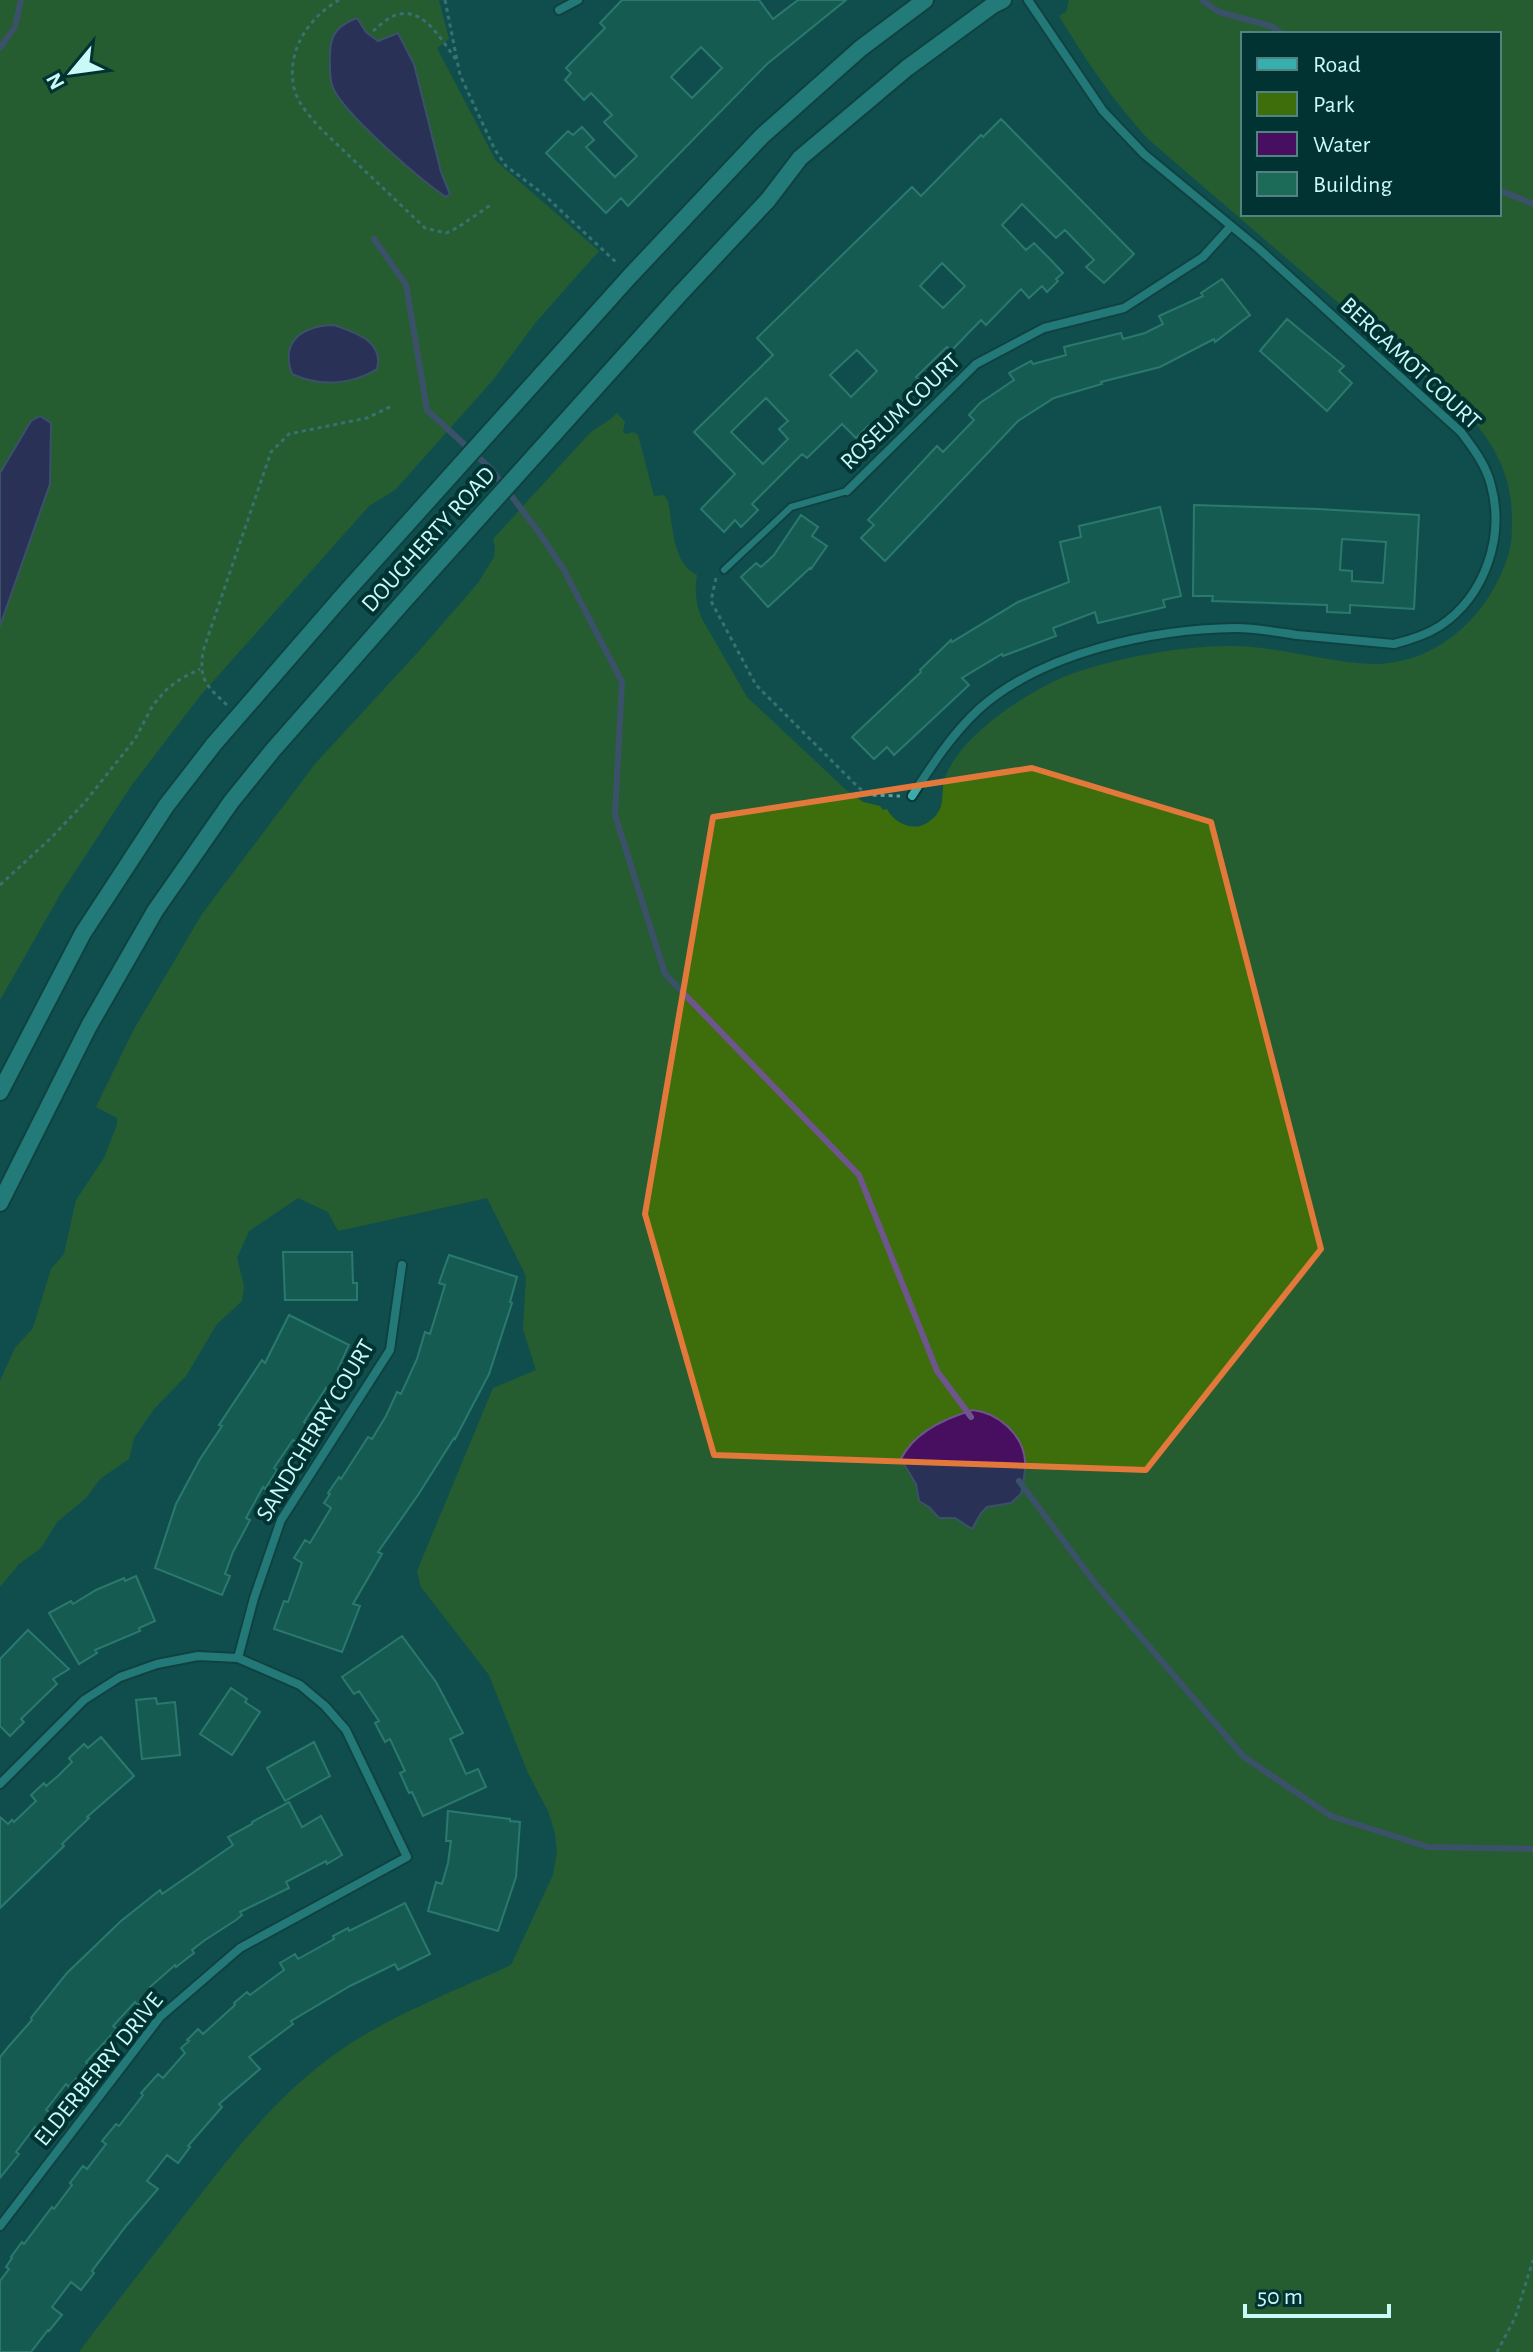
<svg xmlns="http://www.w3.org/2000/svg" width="1533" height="2352" font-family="'Alegreya Sans',sans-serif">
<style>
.green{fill:#3e6e0c;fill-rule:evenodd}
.water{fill:#480e5f;stroke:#6f558d;stroke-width:2}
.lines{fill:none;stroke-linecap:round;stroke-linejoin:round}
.stream{stroke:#6f558d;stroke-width:6}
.building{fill:#1c6a58;stroke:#4bad93;stroke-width:2;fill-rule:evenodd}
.lane-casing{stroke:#0e3231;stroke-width:10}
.street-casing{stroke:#0e3231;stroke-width:12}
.secondary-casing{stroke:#0e3231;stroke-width:20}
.path{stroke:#659d9c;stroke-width:3;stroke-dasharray:4 4;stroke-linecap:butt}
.lane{stroke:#3aacab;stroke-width:6}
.street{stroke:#3aacab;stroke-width:8}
.secondary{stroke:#38afad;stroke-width:16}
.marked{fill:none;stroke:#e2793b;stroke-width:6;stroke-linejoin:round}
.labels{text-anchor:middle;stroke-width:8;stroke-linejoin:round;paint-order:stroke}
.street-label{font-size:24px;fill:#c9faf8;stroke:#003332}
</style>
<rect width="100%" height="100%" fill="#114f4e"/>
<path class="green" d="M0 0H439L449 39 437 48 496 161 599 251 536 322 493 380 395 490 369 506 200 696 131 786 61 893 0 1000Z
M1069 0H1533V2352H79C114 2305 151 2258 187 2212 229 2158 272 2101 327 2060 382 2018 449 1994 511 1965L553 1875 557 1852 555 1834 549 1813 528 1773 489 1675 421 1587 417 1571 493 1388 536 1370 523 1329 526 1276 487 1198 338 1231 328 1212 298 1198 249 1231 237 1258 244 1286 242 1301 217 1324 186 1376 154 1409 134 1438 129 1459 100 1479 86 1498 57 1522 41 1548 19 1564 0 1587V1381L15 1348 33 1328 51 1269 64 1254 76 1200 104 1158 117 1125V1118L96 1107 133 1031 202 914 315 764 419 651 478 583 494 557 495 548 493 539 588 435C597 426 608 423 617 413L625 422 623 432 626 434 633 432 638 435 654 496 664 495 668 501C673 524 672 564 697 575 694 591 696 604 702 619L747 697 845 789 863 802 880 806 883 810 887 809C894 823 913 832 927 823 950 808 938 794 946 775 964 731 1039 683 1083 670 1128 656 1178 647 1226 646 1275 645 1322 662 1370 664 1436 666 1489 616 1508 556 1512 544 1512 532 1512 520 1512 477 1497 449 1470 416L1148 139C1114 102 1085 59 1059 16L1066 12ZM1243 34H1499V214H1243Z"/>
<path class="water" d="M357 18 366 32 378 41 398 33 414 64 441 172 450 194 446 197C422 181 339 110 332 85 329 75 330 63 330 54 330 33 339 25 357 18Z
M334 325C355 333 384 340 377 369 351 385 320 387 292 374 280 341 302 326 334 325Z
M40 416 51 423 50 484 0 626V473L31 421Z
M973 1410C998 1413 1023 1434 1025 1461 1026 1472 1023 1483 1021 1494L1011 1503 987 1507 981 1513 972 1529 955 1518H939L929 1507 919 1501 916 1484 901 1459C914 1432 946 1418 973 1410Z"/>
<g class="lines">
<path class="stream" d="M1202 0 1219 12 1271 26 1282 34
M0 48 15 27 21 0
M1499 190 1533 204
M374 239 406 285 427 410 491 469 538 531 564 570 622 682 615 815 665 974 859 1175 937 1371 971 1417
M1019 1481 1098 1587 1244 1757 1331 1816 1428 1847 1533 1849"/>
</g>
<path class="building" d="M622 0H759L773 19 798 0H846L767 64 628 206 621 198 606 213 546 153 568 131 573 135 582 127 594 140 586 147 615 177 637 156 604 122 612 115 591 93 584 100 565 80 571 73 566 68 605 28 600 23ZM701 47 722 68 692 98 671 77Z
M1001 119 1134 254 1104 283 1086 267 1094 260 1065 230 1056 238 1022 204 1002 225 1026 250 1034 243 1050 259 1063 273 1056 279 1058 281 1047 292 1042 286 1029 298 1021 289 986 325 981 320 951 351 947 347 916 377 922 383 888 415 890 417 874 432 868 426 856 438 842 424 807 458 802 454 752 504 758 510 741 527 735 520 724 532 701 509 735 474 694 432 773 355 757 338 912 187 921 196 981 135 983 137ZM942 263 965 286 943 308 920 286ZM857 350 877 371 851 397 830 375ZM766 398 788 421 779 429 788 439 763 464 731 432Z
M1222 279 1250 315 1215 342 1214 339 1160 367 1101 382 1102 384 1054 398 1018 421 885 561 861 538 874 525 868 520 937 446 943 452 974 420 969 415 980 403 1014 380 1009 373 1031 361 1033 364 1066 355 1064 347 1121 333 1123 339 1145 333 1163 324 1159 316 1203 296 1201 293Z
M1287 319 1344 366 1339 371 1352 383 1327 411 1260 351Z
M1194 505 1318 509 1419 515 1414 609 1350 605V613L1327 612V605L1212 601 1213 596H1193ZM1342 539 1386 542 1383 583 1352 581V571L1340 570Z
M1160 507 1181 596 1163 600 1165 607 1098 623 1095 612 1053 628 1056 636 1003 656 1002 654 962 678 969 685 894 755 887 747 874 759 852 737 921 672 920 670 951 640 952 642 1018 602 1069 582 1060 542 1081 537 1079 526Z
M801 515 818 527 812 536 827 546 811 569 810 568 768 607 741 577 756 563 761 567 774 555Z
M283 1252H352L353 1283H357V1300H285Z
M449 1255 517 1277 510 1302 512 1303 489 1374 455 1439 454 1438 418 1495 378 1552 382 1554 353 1604 360 1606 342 1652 274 1629 284 1601 288 1602 302 1563 294 1558 305 1540 310 1543 331 1508 324 1503 330 1494 328 1493 339 1477 341 1479 368 1437 372 1439 386 1416 397 1392 401 1394 417 1359 425 1332 430 1334 445 1285 439 1283Z
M289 1315 349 1345 338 1369 341 1370 331 1391 326 1388 304 1422 308 1425 297 1442 293 1440 274 1468 277 1470 265 1489 263 1487 246 1518 250 1520 233 1552 225 1574 230 1576 222 1595 155 1568 176 1504 200 1459 222 1426 219 1425 262 1360 265 1363Z
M136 1576 155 1621 139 1628 140 1631 95 1650 97 1653 79 1664 49 1613 71 1601 73 1604 96 1590 124 1578 125 1581Z
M28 1630 69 1669 53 1679 57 1684 21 1719 24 1722 10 1736 0 1726V1659Z
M402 1636 436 1682 463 1733 450 1739 466 1774 478 1769 486 1787 423 1816 412 1792 409 1793 400 1773 405 1771 390 1739 385 1742 375 1723 379 1721 359 1691 354 1694 342 1677Z
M231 1688 247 1699 245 1702 260 1712 232 1755 200 1734Z
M156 1698 157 1704 175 1702 180 1755 142 1759 136 1700Z
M101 1737 134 1776 87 1817 89 1818 62 1844 64 1846 0 1908V1817L8 1824 12 1820 14 1822 36 1801 31 1795 44 1783 46 1786 58 1776 72 1762 69 1758 84 1744 88 1748Z
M314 1742 330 1776 285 1801 267 1768Z
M289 1802 302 1827 321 1816 342 1855 327 1864 326 1861 286 1882 289 1888 240 1912 242 1915 236 1920 205 1940 192 1950 194 1953 176 1967 175 1965 150 1987 154 1991 138 2005 135 2002 113 2026 117 2029 86 2062 89 2066 77 2080 76 2079 69 2087 66 2084 46 2110 51 2113 38 2130 35 2127 16 2152 19 2154 0 2178V2057L9 2046 32 2020 31 2018 67 1973 121 1921 160 1890 162 1894 233 1845 228 1837 252 1824V1822Z
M448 1811 510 1819V1821L520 1822 516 1877 498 1931 428 1911 436 1882 442 1884 448 1863 451 1841H446Z
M405 1903 430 1954 398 1970 395 1964 350 1986 291 2021 293 2024 249 2057 260 2069 219 2104 222 2107 188 2146 190 2147 178 2163 167 2155 147 2181 158 2189 126 2226 92 2271 94 2273 81 2290 71 2282 52 2307 62 2315 49 2331 48 2330 31 2352H0V2281L9 2269 6 2267 12 2258 11 2257 22 2242 24 2244 52 2207 54 2209 72 2185 70 2183 83 2166 87 2169 106 2144 102 2141 116 2124 119 2126 143 2095 141 2093 158 2074 163 2078 185 2053 181 2048 189 2041 187 2040 198 2029 203 2034 235 2005 234 2003 247 1992 250 1995 284 1970 280 1963 295 1954 298 1959 334 1939 333 1936 348 1928 349 1931Z"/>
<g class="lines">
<defs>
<path id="lane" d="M724 570 791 507 847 491"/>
<path id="street" d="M559 10 578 0
M847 491 976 364 1044 328 1124 308 1203 257 1231 226
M912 796C932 765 952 734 979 709 1043 652 1153 629 1236 628 1256 628 1277 632 1297 635 1329 638 1362 641 1394 644 1410 640 1426 635 1440 626 1485 596 1505 537 1491 485 1486 465 1473 448 1461 432L1258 248 1144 154 1103 111 1028 0
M238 1658 254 1598 281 1520 390 1350 402 1265
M0 1784 84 1700 120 1677 157 1664 198 1656 238 1658 300 1685 325 1706 346 1730 407 1857 240 1948 160 2017 0 2226"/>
<path id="secondary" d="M0 1092 83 933 166 806 214 744 346 592 630 276 762 136 861 48 925 0
M0 1203 89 1026 155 911 231 802 273 750 404 601 679 295 768 200 800 158 907 68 993 5 1003 0"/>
</defs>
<use href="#lane" class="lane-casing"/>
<use href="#street" class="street-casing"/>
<use href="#secondary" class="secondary-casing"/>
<path class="path" d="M339 0C308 18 286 51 294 88 298 104 311 118 322 130L425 228 446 233 457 228 492 204
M445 0 460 75 495 150 506 166 542 193 618 264
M373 31C381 25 390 15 400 14 427 9 444 45 458 62
M716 578 711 601 756 685 859 788 871 795 900 796
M227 705C206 685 199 681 203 651L271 452 289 434 367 418 392 406
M0 885 51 838 85 802 135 739 153 705 168 688 182 678 200 669
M1497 2352 1515 2318 1533 2260"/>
<use href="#lane" class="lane"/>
<use href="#street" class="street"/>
<use href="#secondary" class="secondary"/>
</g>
<path d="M0 0H1533V2352H0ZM1032 768 1211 822 1321 1249 1146 1470 714 1455 645 1214 713 817Z" fill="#114f4e" fill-opacity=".55" fill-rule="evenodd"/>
<path class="marked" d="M1032 768 1211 822 1321 1249 1146 1470 714 1455 645 1214 713 817Z"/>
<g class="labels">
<g class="street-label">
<text transform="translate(1411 363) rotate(43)" y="8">BERGAMOT COURT</text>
<text transform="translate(900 411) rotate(-44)" y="8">ROSEUM COURT</text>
<text transform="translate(428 539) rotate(-48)" y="8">DOUGHERTY ROAD</text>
<text transform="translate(315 1430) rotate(-59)" y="8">SANDCHERRY COURT</text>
<text transform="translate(98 2069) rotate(-51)" y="8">ELDERBERRY DRIVE</text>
</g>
</g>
<rect x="1241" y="32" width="260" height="184" fill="#003332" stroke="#508381" stroke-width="2"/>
<rect x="1257" y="58" width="40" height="12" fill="#38afad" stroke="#508381" stroke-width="2"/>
<text x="1313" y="72" font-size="24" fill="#c9faf8">Road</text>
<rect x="1257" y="92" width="40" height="24" fill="#3e6e0c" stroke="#508381" stroke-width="2"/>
<text x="1313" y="112" font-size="24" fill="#c9faf8">Park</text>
<rect x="1257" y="132" width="40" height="24" fill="#480e5f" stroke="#508381" stroke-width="2"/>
<text x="1313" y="152" font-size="24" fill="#c9faf8">Water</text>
<rect x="1257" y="172" width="40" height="24" fill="#1c6a58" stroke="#508381" stroke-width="2"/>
<text x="1313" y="192" font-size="24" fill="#c9faf8">Building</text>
<g transform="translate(72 72) rotate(241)" stroke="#003332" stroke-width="6" paint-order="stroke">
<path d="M0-6L14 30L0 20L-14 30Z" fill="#c9faf8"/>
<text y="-12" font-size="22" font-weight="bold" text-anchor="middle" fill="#c9faf8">N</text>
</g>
<path d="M1245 2304v12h144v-12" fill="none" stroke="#c9faf8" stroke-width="4"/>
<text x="1257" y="2304" font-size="24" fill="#c9faf8" stroke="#003332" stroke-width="6" paint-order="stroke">50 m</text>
</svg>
